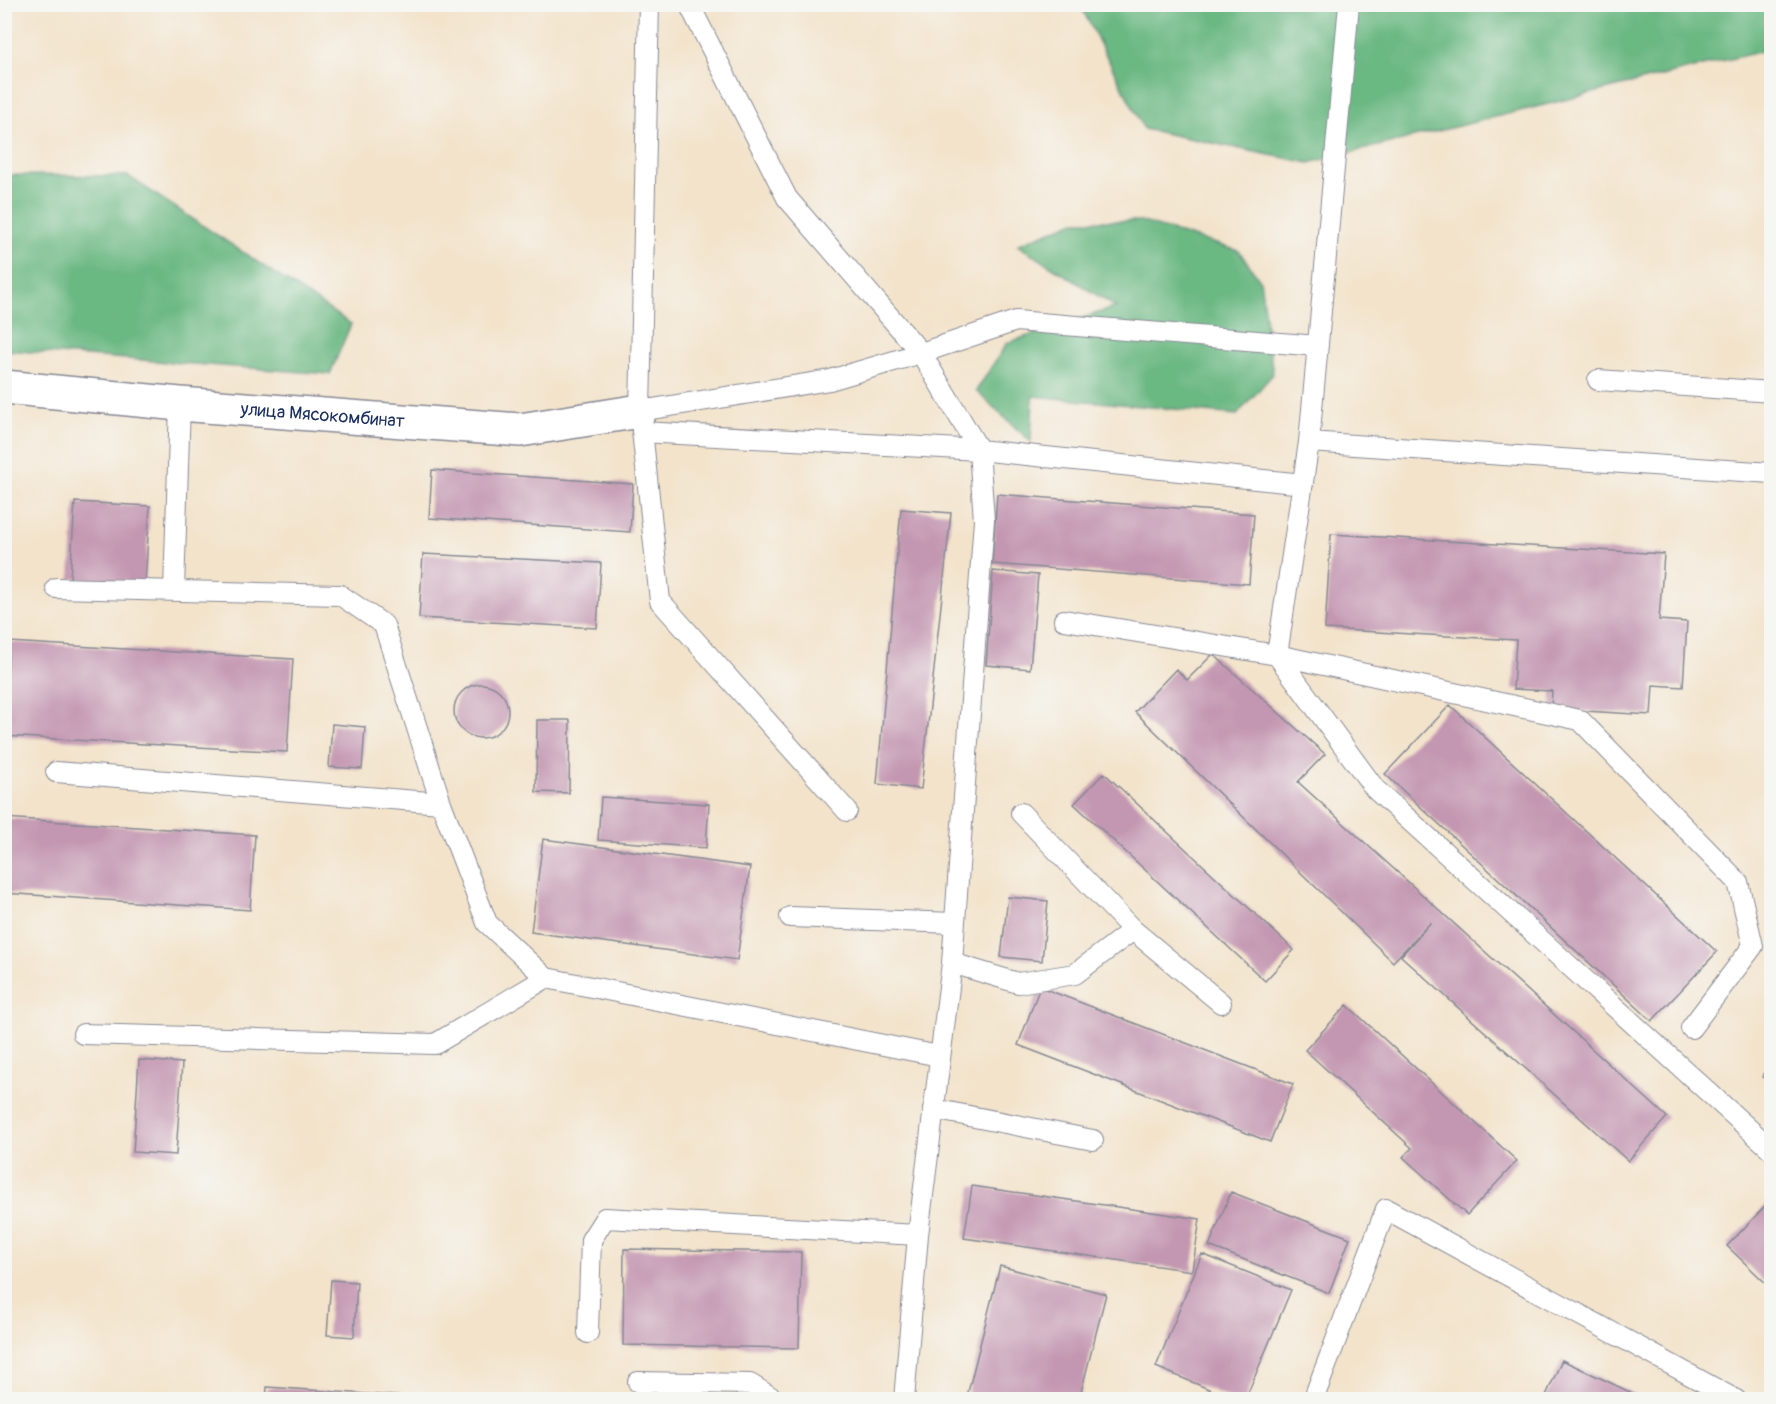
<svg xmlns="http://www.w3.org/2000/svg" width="1776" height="1404" font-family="Pangolin,sans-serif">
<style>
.forest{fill:#6ab882;stroke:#427470;stroke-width:1.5}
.building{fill:#c396b1}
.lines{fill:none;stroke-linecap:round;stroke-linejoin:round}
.lane-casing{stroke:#878994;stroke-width:22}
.street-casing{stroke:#878994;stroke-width:36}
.lane{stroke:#fff;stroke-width:20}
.street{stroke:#fff;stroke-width:33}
.labels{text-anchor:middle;stroke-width:4.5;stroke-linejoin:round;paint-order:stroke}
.street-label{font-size:18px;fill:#1b2f5e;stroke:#f6f6f2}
</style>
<rect width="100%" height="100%" fill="#f6f6f2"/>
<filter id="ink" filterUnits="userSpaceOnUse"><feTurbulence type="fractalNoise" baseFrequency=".0167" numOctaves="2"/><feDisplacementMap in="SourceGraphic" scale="12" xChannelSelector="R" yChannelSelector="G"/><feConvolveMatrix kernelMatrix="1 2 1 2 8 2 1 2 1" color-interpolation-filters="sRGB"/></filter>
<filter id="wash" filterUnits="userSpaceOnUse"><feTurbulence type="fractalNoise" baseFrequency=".008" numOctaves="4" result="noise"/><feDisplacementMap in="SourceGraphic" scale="24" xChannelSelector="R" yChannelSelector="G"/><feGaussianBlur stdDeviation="1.35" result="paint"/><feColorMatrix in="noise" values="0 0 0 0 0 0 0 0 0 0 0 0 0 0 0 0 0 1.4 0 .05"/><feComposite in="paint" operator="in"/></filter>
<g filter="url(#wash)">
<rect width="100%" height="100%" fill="#f3e3cb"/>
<path class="forest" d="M1080 5H1771V49L1309 163 1144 129Z
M4 175 128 176 351 324 330 374 5 350Z
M1075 221H1140L1239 251 1260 280 1273 374 1237 415 1033 396 1031 442 976 391 1007 343 1116 307 1017 245Z"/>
<g id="blocks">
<path class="building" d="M432 470 633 484 630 532 429 518Z
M997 494 1254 514 1249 584 992 564Z
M75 502 150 506 145 583 70 579Z
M901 509 951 513 921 789 877 784Z
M1331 534 1664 554 1659 620 1687 622 1683 687 1653 685 1651 715 1551 709 1552 691 1513 689 1516 640 1325 629Z
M423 554 601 563 597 628 419 618Z
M993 571 1038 575 1030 669 986 665Z
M9 642 293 659 287 752 4 736Z
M1213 654 1325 754 1298 782 1667 1117 1628 1161 1401 956 1431 922 1393 962 1135 712 1176 669 1187 680Z
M454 711a27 27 0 1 1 54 0a27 27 0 1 1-54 0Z
M1450 705 1717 952 1652 1021 1385 774Z
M537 720H570L569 793 536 792Z
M332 724 365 727 362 769 329 767Z
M1104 773 1294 950 1265 981 1074 804Z
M601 797 709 804 706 848 598 840Z
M4 818 255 835 250 910 4 893Z
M543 839 750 867 737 960 531 932Z
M1008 897 1048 901 1042 961 1001 957Z
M1040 987 1293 1084 1270 1142 1018 1045Z
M1347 1005 1517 1161 1467 1215 1403 1157 1412 1148 1305 1050Z
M1771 1052H1772V1079L1763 1077Z
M139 1060 182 1063 176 1155 133 1152Z
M972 1186 1200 1219 1192 1271 964 1238Z
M1231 1192 1350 1238 1329 1293 1209 1246Z
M1770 1201 1772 1203V1289L1727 1246Z
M624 1249 801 1252 799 1348 623 1345Z
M1202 1254 1291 1290 1245 1400H1235L1156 1367Z
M1000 1266 1106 1294 1079 1400H966Z
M331 1280 357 1282 354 1337 327 1335Z
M1562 1360 1647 1400H1544Z
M267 1387 424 1398V1400H266Z"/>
</g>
</g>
<g filter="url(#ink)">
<use href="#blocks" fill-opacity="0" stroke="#878994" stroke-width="1.5"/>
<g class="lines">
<defs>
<path id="lane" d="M649 4 640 411 660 601 847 811
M689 4 787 198 921 353 979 450 984 520 952 963 918 1235 904 1400
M1349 4 1309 442 1277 655 1580 720 1738 882 1753 946 1691 1028
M1598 380 1772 392
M640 411 830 380 921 353 1016 321 1318 346
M642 432 979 450 1303 484
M1309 442 1772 473
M56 588 340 595 384 625 441 803 487 923 546 978 939 1056
M174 590 180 404
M1064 620 1277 655 1375 789 1772 1150
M56 772 441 803
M1021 813 1133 930 1221 1003
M790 917 955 923
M952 963 1018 983 1075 974 1133 930
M83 1034 435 1044 546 978
M933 1109 1093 1140
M588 1333 591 1240 605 1218 918 1235
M638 1382 750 1384 776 1400
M1313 1400 1386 1209 1736 1400"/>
<g id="street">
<path id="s1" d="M4 387 180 404 520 430 640 411"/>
</g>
</defs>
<use href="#lane" class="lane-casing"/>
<use href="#street" class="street-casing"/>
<use href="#lane" class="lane"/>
<use href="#street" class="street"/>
</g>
</g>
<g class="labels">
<g class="street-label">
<text dy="6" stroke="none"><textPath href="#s1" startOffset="320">улица Мясокомбинат</textPath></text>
</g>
</g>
<rect width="1776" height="1404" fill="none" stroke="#f6f6f2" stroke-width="24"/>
</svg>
